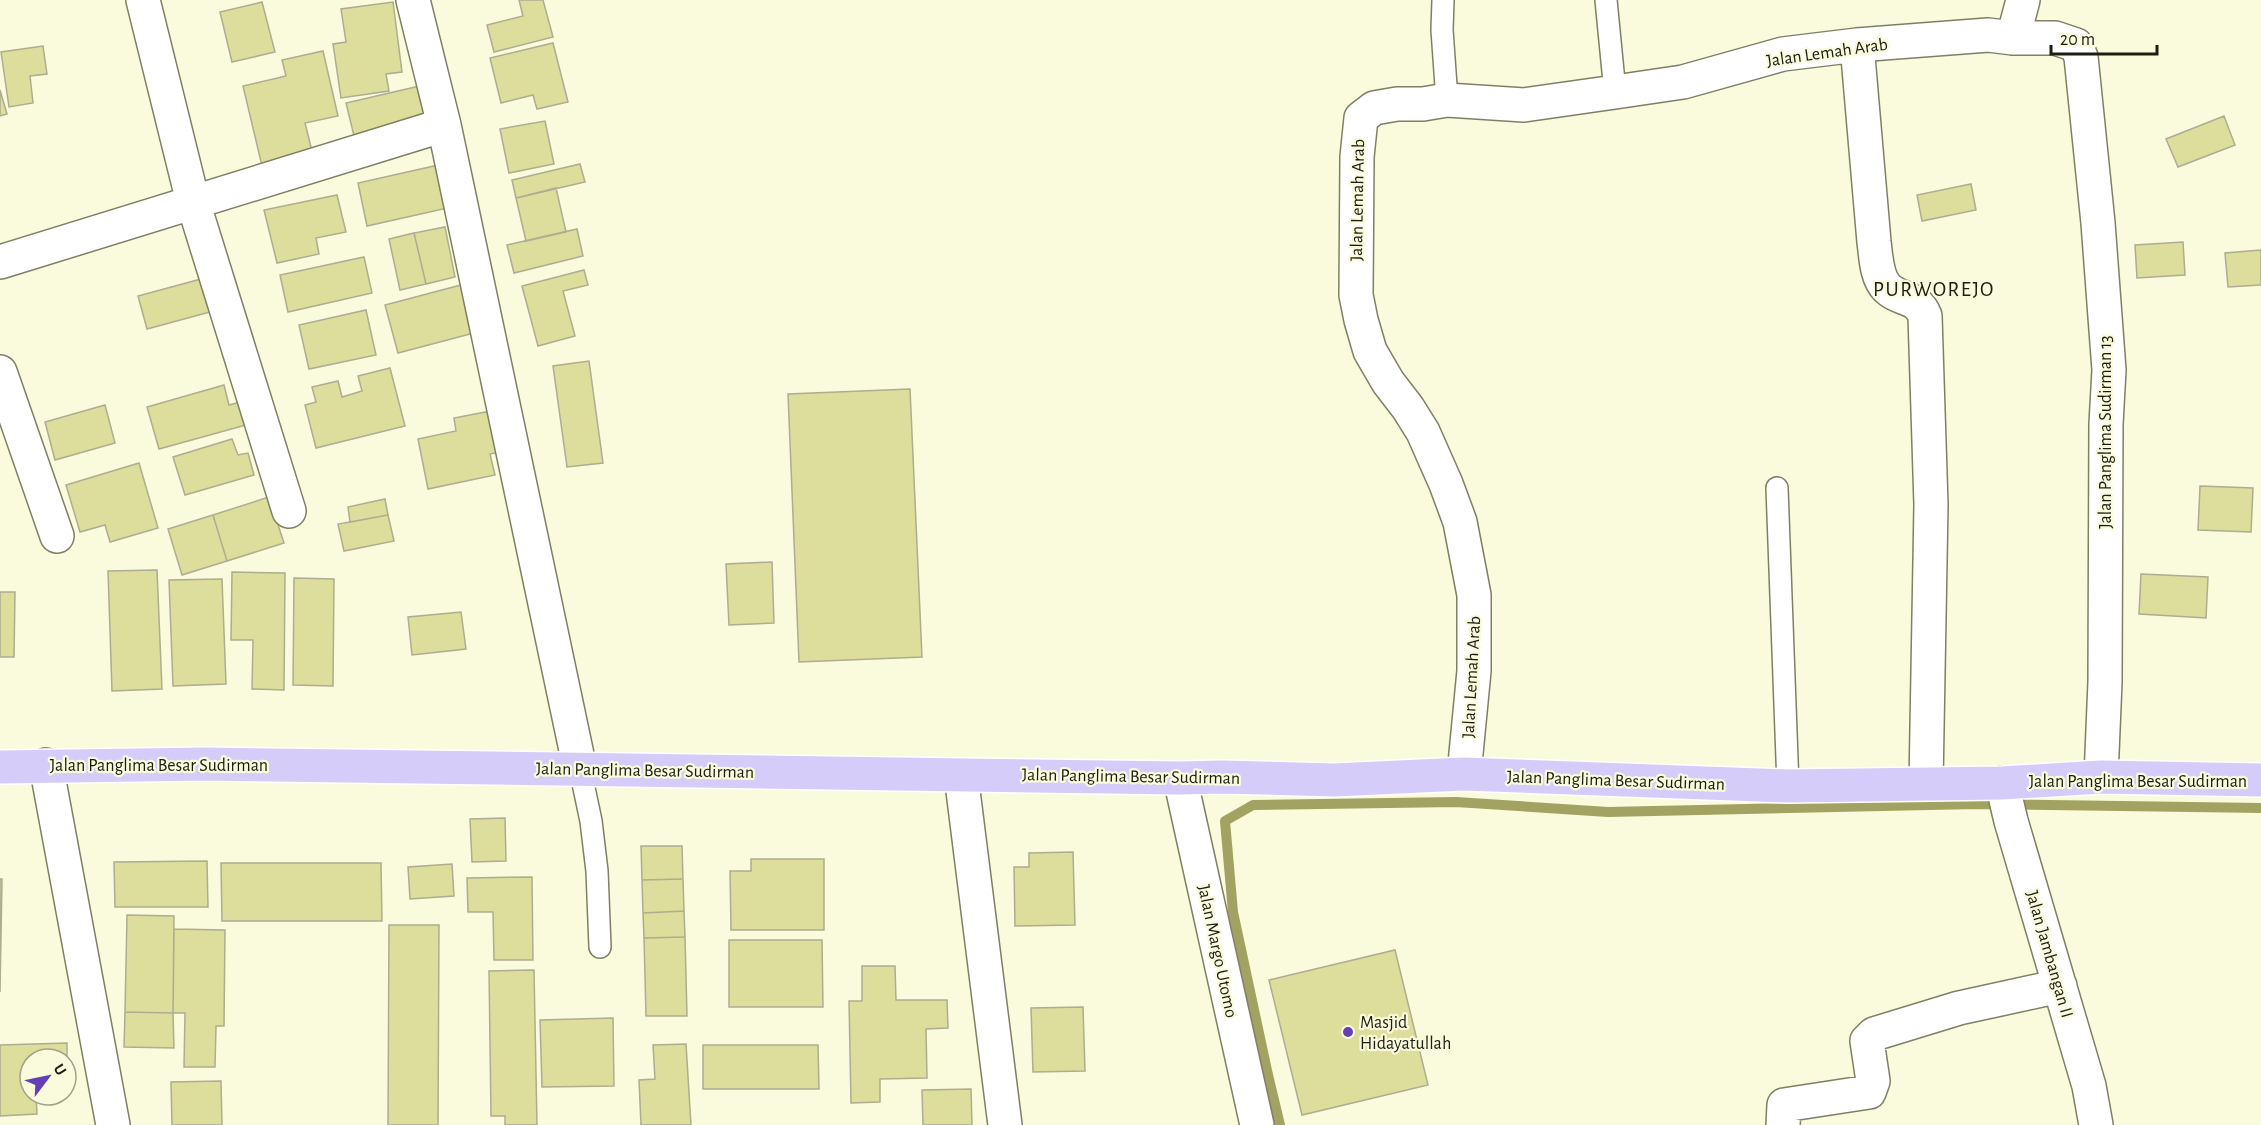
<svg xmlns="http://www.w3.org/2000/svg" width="2261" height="1125" font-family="'Alegreya Sans',sans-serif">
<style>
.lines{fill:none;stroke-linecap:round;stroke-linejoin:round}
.stream{stroke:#a2a262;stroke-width:10}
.building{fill:#dddd9c;stroke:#acad91;stroke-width:1.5}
.service-casing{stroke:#7f7f65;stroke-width:24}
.minor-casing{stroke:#7f7f65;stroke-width:36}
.tertiary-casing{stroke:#7f7f65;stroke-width:36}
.primary-casing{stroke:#fff;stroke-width:36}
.service{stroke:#fff;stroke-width:21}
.minor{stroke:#fff;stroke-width:33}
.tertiary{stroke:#fff;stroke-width:33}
.primary{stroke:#d5ccf9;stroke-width:33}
.poi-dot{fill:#653fb8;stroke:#fafbdd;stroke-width:2}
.labels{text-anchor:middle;stroke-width:4.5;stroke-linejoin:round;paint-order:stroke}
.street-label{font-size:18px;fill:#1d1d12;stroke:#fafbdd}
.poi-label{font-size:18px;fill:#1d1d12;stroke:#fafbdd;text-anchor:start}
.quarter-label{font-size:21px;letter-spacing:1.5px;fill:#1d1d12;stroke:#fafbdd}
</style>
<rect width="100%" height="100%" fill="#fafbdd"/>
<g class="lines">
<path class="stream" d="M1280 1125 1268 1075 1233 912 1225 821 1253 805 1456 802 1608 812 1976 804 2261 808"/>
</g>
<path class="building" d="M519 0H543L553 37 494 52 487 25 523 16Z
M262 2 275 52 232 62 220 12Z
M393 2 402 72 386 74 389 91 341 98 333 44 346 42 341 9Z
M553 43 568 102 537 109 533 95 501 103 490 58Z
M43 46 47 74 30 76 33 103 9 107 1 52Z
M323 51 338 116 305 123 313 155 262 166 243 86 286 76 282 60Z
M424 85 433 125 356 144 346 103Z
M0 90 7 114 0 116Z
M2224 116 2235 145 2178 167 2166 139Z
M545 121 554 164 509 173 500 129Z
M443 164 452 207 367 226 358 183Z
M580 164 585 182 516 198 512 180Z
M1971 184 1976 210 1922 221 1917 195Z
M556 188 566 232 526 241 516 198Z
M337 195 346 232 316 238 319 254 277 263 264 210Z
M445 227 455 277 426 284 414 233Z
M577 229 583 256 514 273 507 245Z
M414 233 426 284 400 290 389 239Z
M2183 242 2185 275 2137 278 2135 245Z
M2261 250V285L2228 287 2225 253Z
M364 257 372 293 288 312 280 275Z
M584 270 588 285 563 291 575 336 538 346 522 286Z
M201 279 210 312 147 329 138 296Z
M461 285 474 333 398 353 385 305Z
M366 310 376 355 309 369 299 325Z
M589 361 603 463 567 467 553 366Z
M390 368 405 426 316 448 305 405 316 402 312 387 338 381 342 397 362 391 358 376Z
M224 385 229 405 240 402 246 425 159 449 147 407Z
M910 389 922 657 799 662 788 394Z
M105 405 115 443 55 460 45 422Z
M496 410 504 451 490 454 495 475 428 489 418 439 456 431 454 418Z
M232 439 238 455 248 453 254 475 185 495 173 457Z
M139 463 158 528 110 542 105 525 80 532 66 485Z
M2200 486 2253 488 2251 532 2198 530Z
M269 497 284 543 227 561 213 515Z
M385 499 388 515 350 522 348 507Z
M213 515 227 561 182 575 168 529Z
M388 515 394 541 344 551 338 524Z
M772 562 774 623 729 625 726 564Z
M157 570 162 689 112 691 108 571Z
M232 572 285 573 284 690 252 689 253 640H231Z
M2141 574 2208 577 2206 618 2139 614Z
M294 578 334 579 333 686 293 685Z
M222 579 226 684 173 686 169 580Z
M0 592H15L14 657H0Z
M461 612 466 649 412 655 408 617Z
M505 818 506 861 472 862 470 819Z
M641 846H682L683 879 642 880Z
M1073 852 1075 925 1015 926 1014 867H1029V853Z
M751 859H824V930H731L730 871H751Z
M207 861 208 907H115L114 862Z
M221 863H381L382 921H222Z
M452 864 454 896 410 899 408 867Z
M532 877 533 960H494L493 912H468L467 878Z
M0 879H2L0 992Z
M683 879 684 911 643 913 642 880Z
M684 911 685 937 644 938 643 913Z
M127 915 174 916 173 1013 125 1012Z
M389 925H439L438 1125H388Z
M174 929 225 930 224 1026H216L215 1067H184L185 1013H173Z
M685 937 687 1016H646L644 938Z
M729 940H822L823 1007H729Z
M1395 950 1428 1085 1302 1115 1269 980Z
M862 966H895L896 1000H947L948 1028 926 1029 927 1078 880 1079V1102L851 1103 849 1001H862Z
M534 970 537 1125H505V1116H491L489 971Z
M1083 1007 1085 1071 1033 1072 1031 1008Z
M125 1012 173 1013 174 1048 124 1047Z
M613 1018 614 1086 542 1087 540 1020Z
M67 1043V1072L66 1059H30V1095H36L37 1114 0 1116V1045Z
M686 1044 691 1125H641L639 1080 655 1079 653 1045Z
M703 1045H818L819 1089H703Z
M221 1081 222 1125H172L171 1082Z
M971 1089 972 1125H923L922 1090Z"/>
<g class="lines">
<defs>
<path id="service" d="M1443 0 1442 30 1447 100
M1606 0 1615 92
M1777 488 1788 786
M580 769 591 821 597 871 600 947"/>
<path id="minor" d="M143 0 193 202 289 511
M413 0 444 125 580 769
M2013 38 2023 0
M1857 45 1874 242C1876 256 1876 277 1887 288 1900 301 1917 295 1925 316L1931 505 1926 784
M0 262 444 125
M0 372 57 536
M46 765 113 1125
M1464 774 1474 671V595L1460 522 1446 484 1423 432 1408 408 1388 382 1370 351 1361 320 1356 295 1357 157 1361 118 1374 108 1397 104H1423L1447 100 1524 105 1615 92 1683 82 1783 54 1857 45 1988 35 2013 38H2055L2076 45 2081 57 2098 223 2109 370 2106 424 2105 682 2101 777
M961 775 1005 1125
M2002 783 2011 821 2089 1086 2096 1125
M1783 1125 1784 1105 1869 1092 1873 1081 1867 1041 1874 1034 1959 1008 2060 986"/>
<path id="tertiary" d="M1180 778 1257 1125"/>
<path id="primary" d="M0 767 206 764 1180 778 1222 777 1334 780 1464 774 1788 786 2002 783 2101 777 2261 780"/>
</defs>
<use href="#service" class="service-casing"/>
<use href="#minor" class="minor-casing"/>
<use href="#tertiary" class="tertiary-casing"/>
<use href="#primary" class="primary-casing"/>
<use href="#service" class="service"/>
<use href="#minor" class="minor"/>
<use href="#tertiary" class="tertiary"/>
<use href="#primary" class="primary"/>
</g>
<circle class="poi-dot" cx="1348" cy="1032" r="6"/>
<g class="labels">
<g class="street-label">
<text transform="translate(1827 52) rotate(-8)" y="6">Jalan Lemah Arab</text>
<text transform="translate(1357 200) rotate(-89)" y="6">Jalan Lemah Arab</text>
<text transform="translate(2105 432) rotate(-90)" y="6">Jalan Panglima Sudirman 13</text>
<text transform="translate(1471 677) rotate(-87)" y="6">Jalan Lemah Arab</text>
<text x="159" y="771">Jalan Panglima Besar Sudirman</text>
<text transform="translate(645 770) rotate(1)" y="6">Jalan Panglima Besar Sudirman</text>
<text transform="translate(1131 776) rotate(1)" y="6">Jalan Panglima Besar Sudirman</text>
<text transform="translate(1616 780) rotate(2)" y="6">Jalan Panglima Besar Sudirman</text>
<text x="2138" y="787">Jalan Panglima Besar Sudirman</text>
<text transform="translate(1218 951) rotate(78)" y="6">Jalan Margo Utomo</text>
<text transform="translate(2050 954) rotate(74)" y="6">Jalan Jambangan II</text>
</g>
<g class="poi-label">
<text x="1360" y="1028">Masjid<tspan x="1360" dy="21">Hidayatullah</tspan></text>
</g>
<g class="quarter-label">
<text x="1934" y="296">PURWOREJO</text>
</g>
</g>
<g transform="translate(48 1077) rotate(58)"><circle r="28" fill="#fafbdd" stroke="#a2a28c" stroke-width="1.5"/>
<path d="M0-4.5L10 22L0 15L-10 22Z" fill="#653fb8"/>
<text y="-9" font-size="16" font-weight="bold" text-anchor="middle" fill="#1d1d12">U</text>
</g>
<path d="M2051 45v9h106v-9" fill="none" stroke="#1d1d12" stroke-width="3"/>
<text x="2060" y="45" font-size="18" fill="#1d1d12" stroke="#fafbdd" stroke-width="4.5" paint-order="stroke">20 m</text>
</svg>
